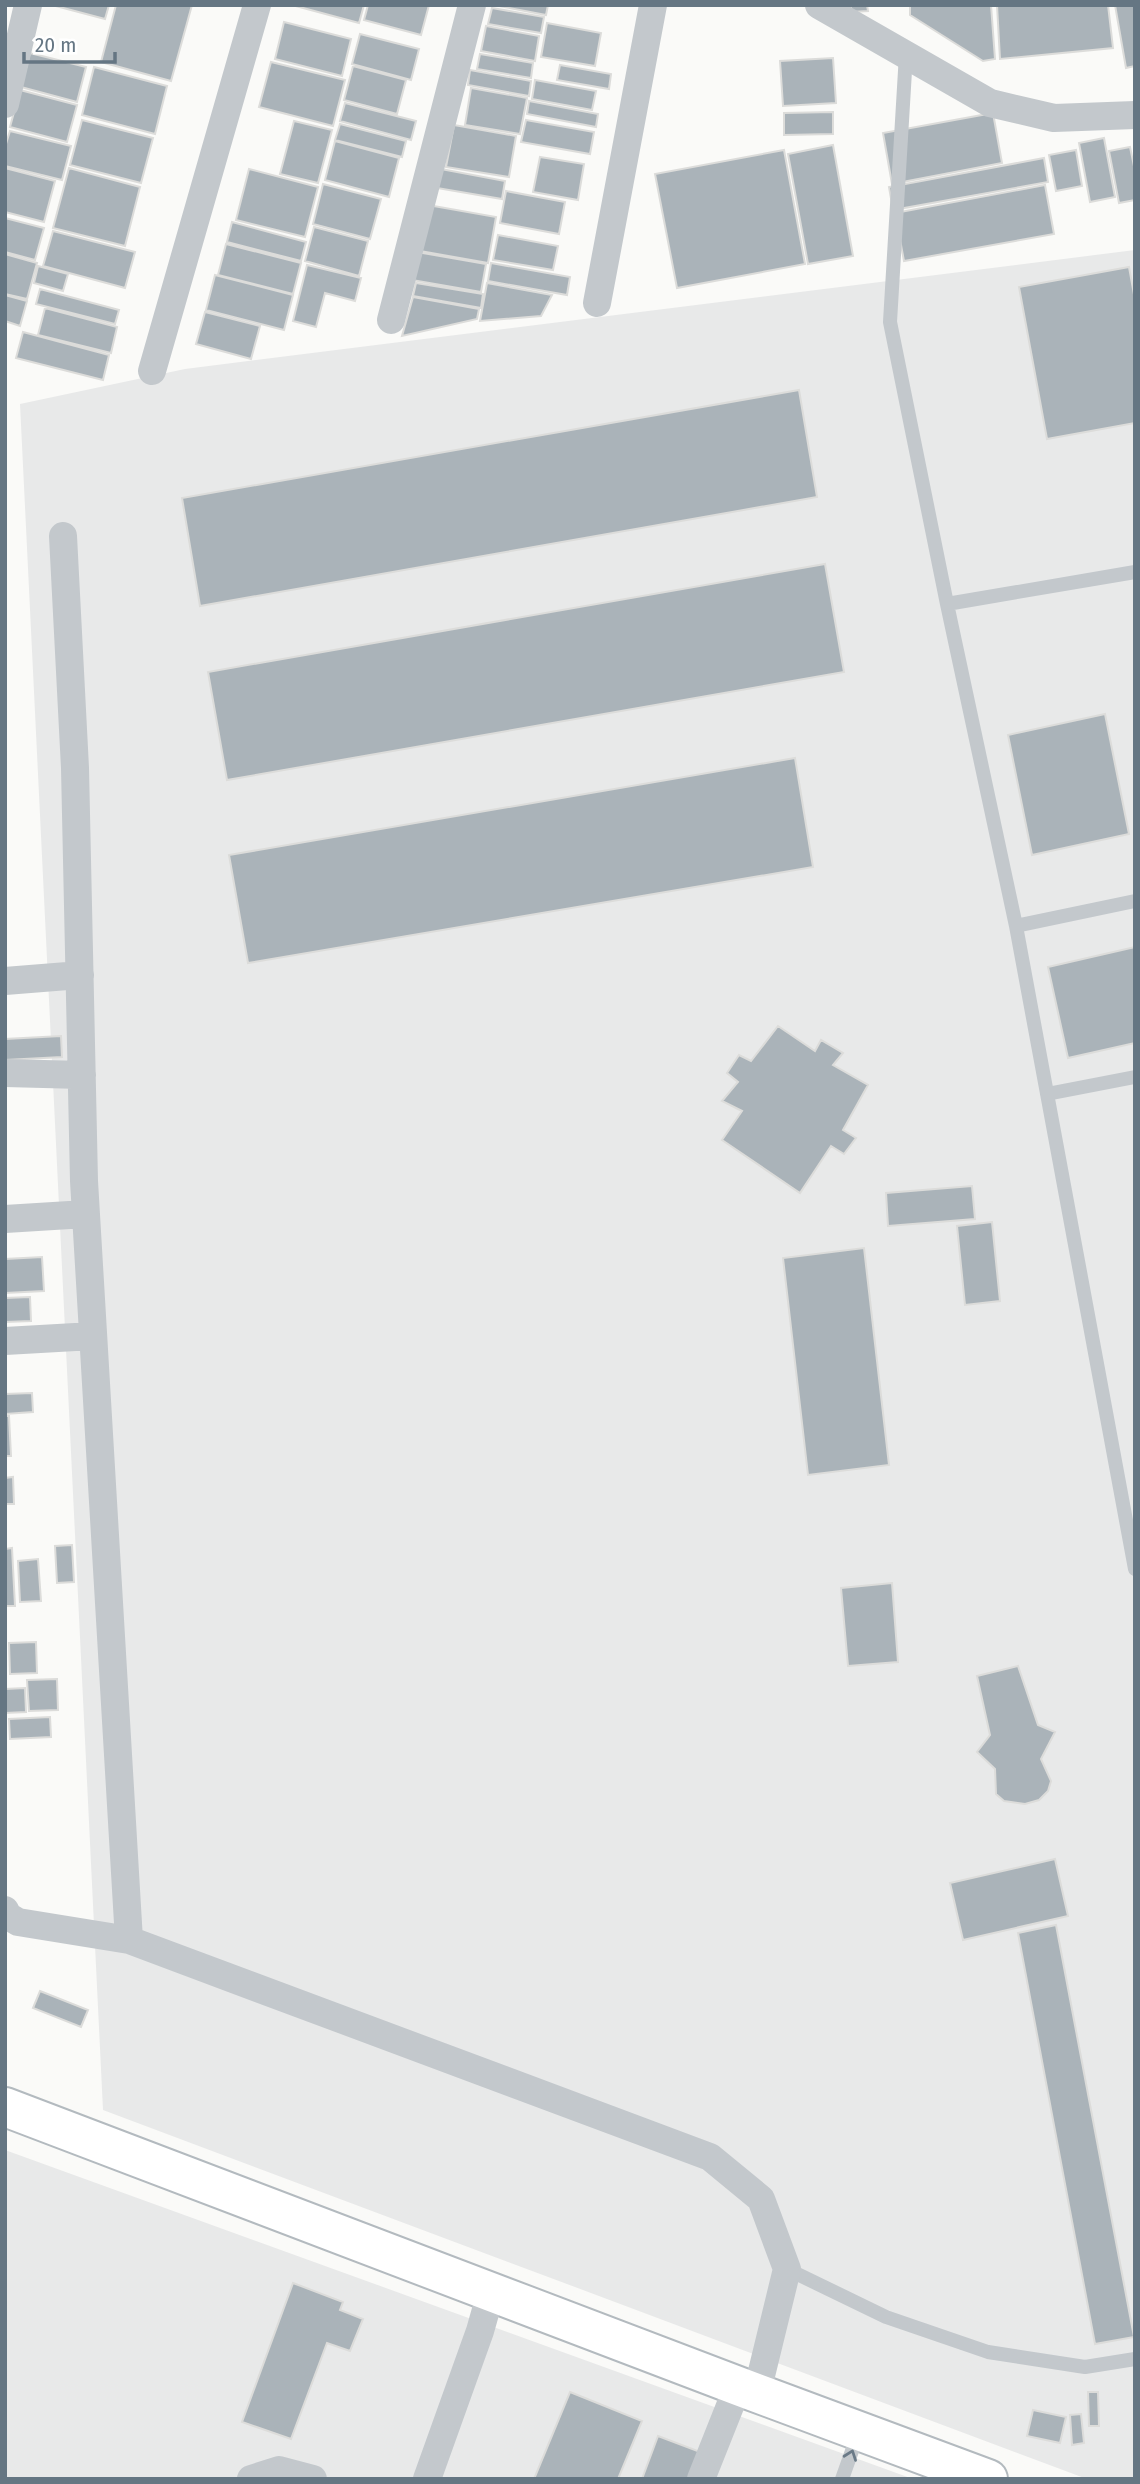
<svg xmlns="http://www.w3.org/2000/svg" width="1140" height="2484" font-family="'Fira Sans Condensed',sans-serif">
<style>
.built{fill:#e8e9e9}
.building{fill:#aab3b9;stroke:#dcdcda;stroke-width:2}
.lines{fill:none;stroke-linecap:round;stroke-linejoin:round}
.secondary-casing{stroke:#b3babf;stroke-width:42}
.lane{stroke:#c3c8cc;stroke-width:14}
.street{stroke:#c3c8cc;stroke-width:28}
.secondary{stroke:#fff;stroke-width:38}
.oneway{stroke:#6a7a87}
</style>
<rect width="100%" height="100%" fill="#fafaf8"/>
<path class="built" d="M1135 250V2479H1087L103 2110 20 404 185 369Z
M5 2150 913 2479H5Z"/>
<path class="building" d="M52 5H109L105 19Z
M116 5H192L171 81 101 62Z
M292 5H364L359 23Z
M368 5H429L421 35 364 20Z
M494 5H548L546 15Z
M851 5H867L868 11 851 12Z
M910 5H991L995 59 983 61 910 15Z
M997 5H1108L1113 48 1000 59Z
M1115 5H1135V66L1126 68Z
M492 8 544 17 541 33 488 24Z
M284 22 351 39 342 76 275 59Z
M547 23 601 33 595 66 541 57Z
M486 26 539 36 535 61 481 51Z
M360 34 419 49 411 80 352 64Z
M30 53 86 67 77 102 21 87Z
M480 54 533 63 531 78 477 69Z
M833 58 836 103 783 106 780 61Z
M271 62 345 80 333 126 259 107Z
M560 65 611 74 609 89 557 80Z
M353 66 406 80 397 114 344 100Z
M94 67 167 86 155 134 82 115Z
M470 70 531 81 529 96 468 85Z
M535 80 596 91 592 110 532 99Z
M471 88 527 98 520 134 465 125Z
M20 90 77 105 67 142 10 127Z
M529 101 598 114 596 127 527 114Z
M345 103 416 121 411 140 340 121Z
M833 112V134L784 135V113Z
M993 113 1002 163 892 184 883 133Z
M82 120 153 138 141 183 70 165Z
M526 120 594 132 590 154 521 142Z
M294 121 332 130 318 183 280 174Z
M340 124 406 141 402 157 335 140Z
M454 125 516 136 509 177 446 167Z
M10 131 71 146 62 180 5 166V147Z
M1104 138 1115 197 1090 202 1079 143Z
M335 141 399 158 389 197 325 180Z
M833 145 853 256 808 264 788 154Z
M1130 147 1135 171V200L1119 203 1109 151Z
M784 150 805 264 677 288 655 174Z
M1076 150 1082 186 1056 191 1049 155Z
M540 157 584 164 578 200 533 192Z
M1044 158 1048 182 893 210 889 187Z
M5 168 55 181 44 222 5 212Z
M69 168 140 187 125 246 53 228Z
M249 169 318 187 305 237 236 220Z
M441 169 505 181 502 199 437 188Z
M323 184 381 199 370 239 313 224Z
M1045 185 1054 234 904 261 895 213Z
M506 191 565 202 559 234 500 223Z
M428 205 496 217 488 263 420 251Z
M5 218 44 228 35 260 5 252Z
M232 222 306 242 301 261 227 242Z
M314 227 368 241 359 276 305 261Z
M53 231 135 252 125 288 43 266Z
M498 235 558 246 553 270 493 260Z
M226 244 301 263 293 294 218 275Z
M417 252 486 264 481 292 412 280Z
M5 254 37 263 27 299 5 294Z
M491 263 570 277 567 295 488 281Z
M307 265 361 278 355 301 325 293 316 327 293 321Z
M38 266 68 274 63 291 34 283Z
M1129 267 1135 300V423L1047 439 1019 287Z
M215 275 293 295 284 330 206 310Z
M416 283 483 294 481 308 413 296Z
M487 283 552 295 541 316 480 321Z
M40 289 119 310 115 324 36 304Z
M5 295 27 301 20 326 5 321Z
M413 297 479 309 477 319 402 336Z
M45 308 117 327 111 353 38 335Z
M205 312 260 326 251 359 196 344Z
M23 332 109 355 103 380 16 358Z
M799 390 817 497 200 606 182 498Z
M825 564 844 672 227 780 208 672Z
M1105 714 1129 834 1032 855 1008 735Z
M795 758 813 867 248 963 229 855Z
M1135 947V1043L1068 1058 1048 967Z
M778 1026 815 1051 821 1040 843 1053 833 1065 868 1085 843 1130 856 1138 844 1154 831 1146 800 1193 722 1140 742 1111 722 1101 738 1082 727 1073 739 1055 751 1061Z
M61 1036 62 1057 5 1060V1039Z
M972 1186 975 1219 888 1226 886 1193Z
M992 1222 1000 1301 965 1305 957 1226Z
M864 1248 889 1465 808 1475 783 1258Z
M42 1257 44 1291 5 1293V1259Z
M30 1297 31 1321 5 1322V1298Z
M32 1393 33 1412 5 1414V1394Z
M5 1416H9L11 1456H5Z
M13 1477 14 1504H5V1478Z
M72 1545 74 1582 57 1583 55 1546Z
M12 1548 15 1606H5V1549Z
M38 1559 41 1601 20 1602 18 1561Z
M892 1583 898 1662 848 1666 841 1588Z
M36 1642 37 1673 10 1674 9 1643Z
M1018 1666 1038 1725 1055 1732 1041 1759 1051 1781 1048 1791 1039 1800 1025 1804 1004 1801 996 1794 995 1769 977 1752 990 1735 977 1676Z
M57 1679 58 1710 29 1711 27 1680Z
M25 1688 26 1712 5 1713V1689Z
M50 1717 51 1737 10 1739 9 1719Z
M1055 1859 1068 1916 963 1940 950 1883Z
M1056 1925 1134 2337 1095 2344 1018 1933Z
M40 1991 88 2010 81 2027 33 2008Z
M293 2283 343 2302 340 2310 363 2319 350 2351 327 2343 291 2439 242 2422Z
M570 2392 642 2421 618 2479H534Z
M1088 2392H1098L1099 2426H1089Z
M1033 2410 1066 2417 1060 2443 1027 2436Z
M1081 2414 1084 2443 1072 2445 1070 2415Z
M658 2436 703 2453 693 2479H642Z"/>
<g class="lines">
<defs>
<path id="secondary" d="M5 2107 738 2386 988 2479"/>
</defs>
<use href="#secondary" class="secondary-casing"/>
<path class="lane" d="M906 54 890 322 947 604 1016 926 1135 1569
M947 604 1135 572
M1016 926 1135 901
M1047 1094 1135 1077
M787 2269 886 2317 988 2352 1085 2367 1135 2359
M842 2479 858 2434"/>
<path class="street" d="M819 5 990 103 1054 118 1135 115
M5 104 28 5
M597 303 653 5
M391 320 472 5
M152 371 257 5
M63 536 75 768 84 1181 129 1940 710 2157 761 2199 787 2269 757 2392
M5 981 80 975
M5 1073 82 1075
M5 1219 86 1214
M5 1341 93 1336
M5 1910 8 1916 18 1922 129 1940
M251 2479 279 2470 313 2479
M427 2479 480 2331 491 2292
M701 2479 738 2386"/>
<use href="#secondary" class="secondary"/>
</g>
<defs><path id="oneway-chevron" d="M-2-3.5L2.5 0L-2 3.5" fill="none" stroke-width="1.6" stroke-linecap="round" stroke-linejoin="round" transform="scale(1.75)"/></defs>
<use class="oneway" href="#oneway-chevron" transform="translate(851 2455) rotate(-70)"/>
<rect width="1140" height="2484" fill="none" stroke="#657683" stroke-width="14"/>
<path d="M24 52v10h91v-10" fill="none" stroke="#657683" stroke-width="3.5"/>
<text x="35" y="52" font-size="21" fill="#657683" stroke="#ffffff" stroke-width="5" paint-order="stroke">20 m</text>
</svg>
